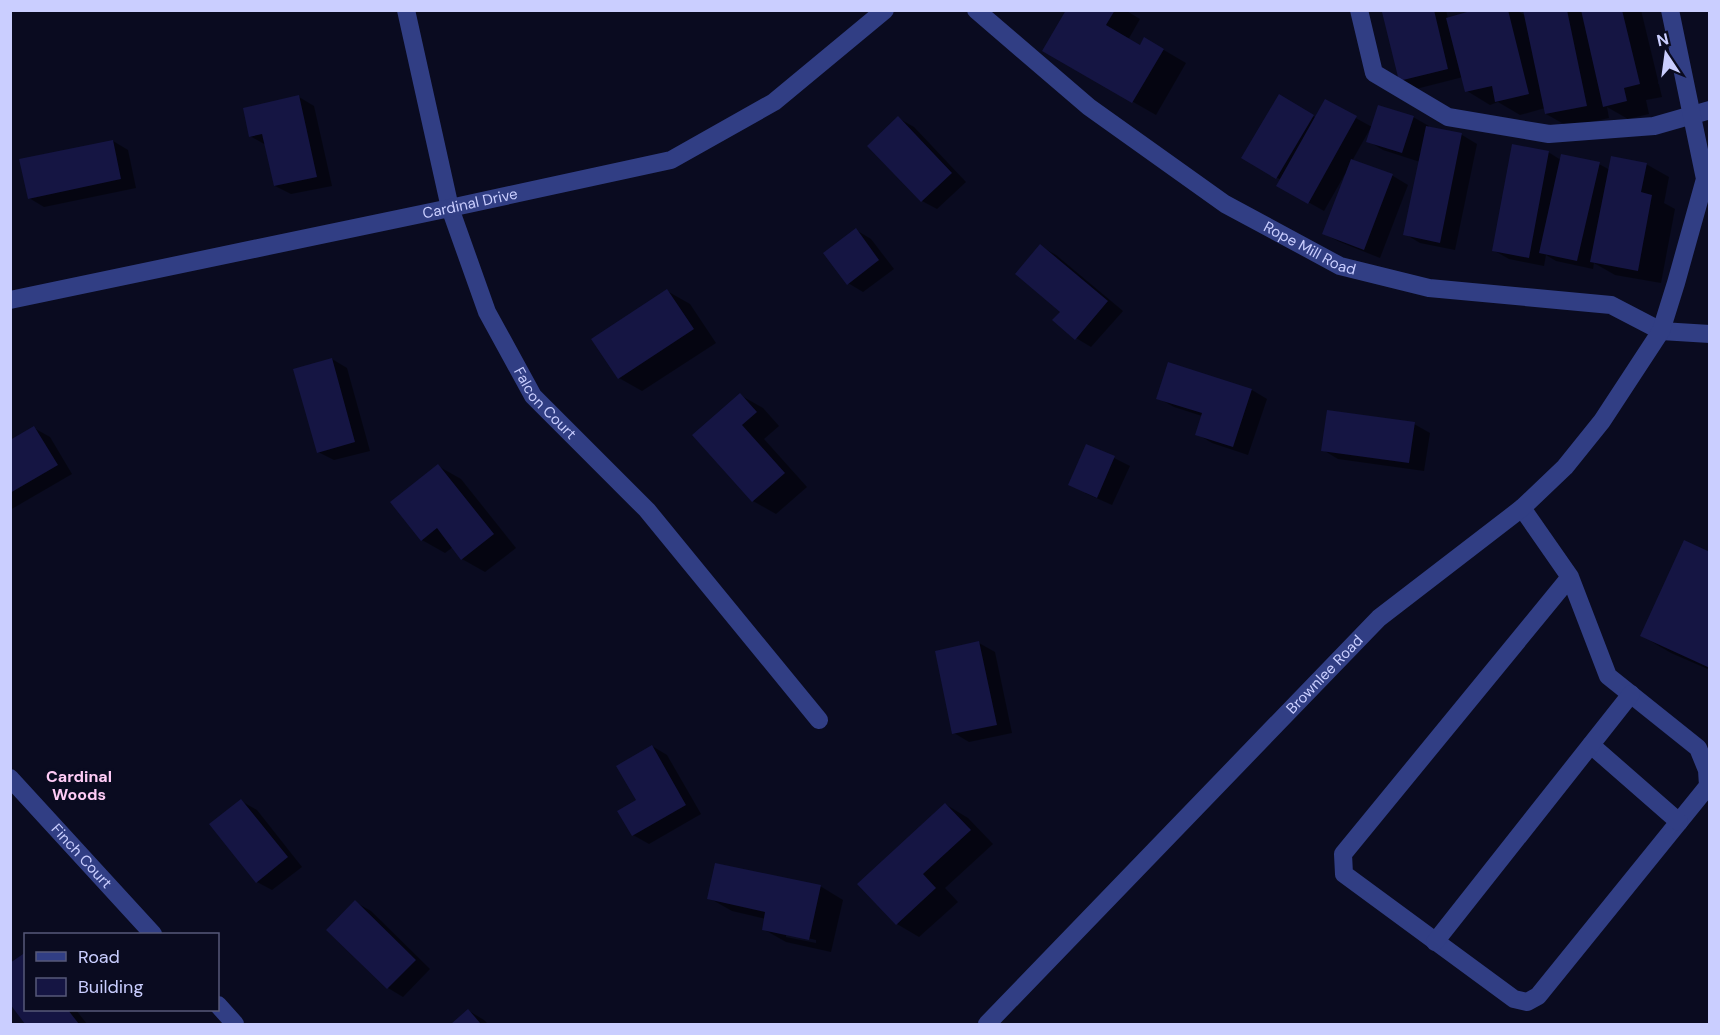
<svg xmlns="http://www.w3.org/2000/svg" width="1720" height="1035" font-family="'DM Sans',sans-serif">
<style>
.shadow{fill:#0007;fill-rule:evenodd}
.building{fill:#151543}
.lines{fill:none;stroke-linecap:round;stroke-linejoin:round}
.minor{stroke:#313e84;stroke-width:18}
.labels{text-anchor:middle;stroke-width:6;stroke-linejoin:round;paint-order:stroke}
.street-label{font-size:15px;fill:#caceff;stroke:#0a0b20}
.neighbourhood-label{font-size:16px;font-weight:bold;fill:#ffccf6;stroke:#0a0b20}
</style>
<rect width="100%" height="100%" fill="#0a0b20"/>
<path class="shadow" d="M1068 10H1125L1140 19 1128 40 1140 46 1145 39 1186 63 1156 115 1044 51Z
M1394 10H1446L1448 19 1480 10H1516L1526 16 1525 10H1641L1662 97 1646 100 1649 114 1628 119 1607 107 1609 118 1569 127 1546 114 1545 108 1520 115 1498 102 1490 105 1467 91 1463 77 1416 89 1400 80Z
M1280 96 1316 118 1325 101 1372 127 1413 117 1429 126 1428 128 1462 135 1477 144 1455 250 1420 243 1405 234 1420 162 1383 150 1368 141 1371 129H1370L1352 161 1393 176 1408 185 1380 258 1340 242 1324 234 1346 175 1345 174 1324 211 1278 185 1281 180 1243 157Z
M299 97 314 106 332 186 291 194 275 186 266 145 250 136Z
M898 118 914 127 966 182 937 209 922 201Z
M113 141 128 150 136 188 44 207 29 198Z
M1548 152 1561 160 1599 164 1610 170 1646 164 1669 177 1664 203 1675 209 1661 283 1615 275 1594 263 1593 269 1556 261 1546 255 1544 266 1509 259 1493 250Z
M856 230 871 239 894 269 863 292 848 283Z
M1040 246 1056 255 1123 311 1091 347 1076 338 1063 312Z
M667 291 690 304 716 343 642 391 619 378 593 339Z
M332 359 347 368 370 451 334 460 318 452Z
M1169 364 1252 390 1267 399 1248 455 1212 443 1197 434 1202 416 1174 407 1158 398Z
M740 395 763 408 779 426 764 439 807 487 776 514 753 501 694 435Z
M1414 424 1430 433 1424 471 1338 459 1323 450Z
M34 428 50 437 72 474 10 510V442Z
M1114 458 1130 466 1112 505 1085 493Z
M438 466 461 479 516 548 485 572 462 559 453 547 445 553 422 540Z
M1710 553V670L1671 653 1642 636Z
M979 643 995 652 1012 733 969 742 954 733Z
M652 746 667 755 701 814 649 844 633 835 638 800Z
M241 801 257 810 302 867 272 890 257 882Z
M945 804 968 818 993 844 945 888 958 902 919 937 897 924Z
M820 886 843 900 831 952 786 942 763 929 766 919 732 911 709 898ZM786 933 816 940V943L786 937Z
M355 902 371 911 430 969 403 997 388 988 328 930Z
M10 1002 26 1010H76L87 1024H27Z
M469 1011 484 1020 488 1024H453Z"/>
<path class="building" d="M1066 10H1115L1106 25 1140 45 1144 37 1164 49 1132 103 1042 51Z
M1388 10H1434L1448 69 1399 81 1382 12Z
M1474 10H1508L1529 94 1495 102 1492 86 1465 92 1446 18Z
M1523 10H1567L1587 106 1545 114Z
M1581 10H1622L1640 84 1624 88 1627 101 1603 107Z
M1279 94 1314 115 1276 179 1241 158Z
M299 95 317 177 274 186 262 134 249 137 243 108Z
M1325 99 1357 116 1308 204 1276 186Z
M1378 105 1414 116 1402 153 1366 142Z
M898 116 952 173 921 202 867 146Z
M1426 126 1462 133 1440 243 1403 235Z
M113 140 121 179 28 199 19 159Z
M1512 144 1549 151 1529 258 1492 251Z
M1561 154 1600 162 1577 261 1539 253Z
M1611 156 1647 163 1641 192 1652 195 1638 271 1590 262Z
M1351 159 1393 174 1364 250 1322 234Z
M856 228 879 260 847 285 823 253Z
M1040 244 1108 301 1075 340 1052 320 1060 312 1015 274Z
M667 289 694 329 618 379 591 339Z
M332 358 355 442 317 453 293 369Z
M1168 362 1252 389 1233 447 1195 435 1202 413 1156 399Z
M740 393 757 412 742 425 785 473 752 502 692 435Z
M1327 410 1415 422 1409 463 1321 451Z
M34 426 58 465 10 493V440Z
M1086 444 1115 456 1097 498 1068 485Z
M438 464 494 534 461 560 437 528 421 541 390 502Z
M1684 540 1710 552V668L1640 636Z
M979 641 997 725 952 734 935 651Z
M652 745 686 805 632 836 617 811 636 800 616 766Z
M241 799 288 857 256 883 209 824Z
M945 803 971 830 923 874 936 888 896 925 857 884Z
M715 863 821 885 809 940 762 930 765 912 707 899Z
M355 900 416 960 387 989 326 930Z
M26 952V1010H68L79 1024H25L10 1004V963Z
M468 1009 481 1024H451Z"/>
<g class="lines">
<g class="minor">
<path id="s1" d="M406 10 450 208 487 312 533 396 647 510 819 720"/>
<path id="s2" d="M976 10 1089 107 1225 204 1340 266 1429 288 1611 305 1661 331 1710 334"/>
<path d="M1359 10 1374 73 1448 117 1549 134 1654 126 1710 110"/>
<path id="s3" d="M10 300 450 208 671 160 774 102 885 10"/>
<path d="M1522 508 1570 577 1608 676 1698 748 1707 770 1708 786 1538 996 1527 1002 1514 999 1344 874 1343 854 1570 577"/>
<path d="M1591 745 1679 822"/>
<path id="s4" d="M10 778 153 934"/>
<path d="M1435 942 1631 694"/>
<path d="M218 1005 235 1024"/>
<path id="s5" d="M987 1024 1379 618 1522 508 1565 467 1602 421 1661 331 1676 283 1705 179 1670 10"/>
</g>
</g>
<g class="labels">
<g class="street-label">
<text dy="5" stroke="none"><textPath href="#s3" startOffset="470">Cardinal Drive</textPath></text>
<text dy="5" stroke="none"><textPath href="#s2" startOffset="412">Rope Mill Road</textPath></text>
<text dy="5" stroke="none"><textPath href="#s1" startOffset="422">Falcon Court</textPath></text>
<text dy="5" stroke="none"><textPath href="#s5" startOffset="486">Brownlee Road</textPath></text>
<text dy="5" stroke="none"><textPath href="#s4" startOffset="106">Finch Court</textPath></text>
</g>
<g class="neighbourhood-label">
<text x="79" y="782">Cardinal<tspan x="79" dy="18">Woods</tspan></text>
</g>
</g>
<rect width="1720" height="1035" fill="none" stroke="#caceff" stroke-width="24"/>
<rect x="24" y="933" width="195" height="78" fill="#0a0b20" stroke="#575979" stroke-width="1.5"/>
<rect x="36" y="952" width="30" height="9" fill="#313e84" stroke="#575979" stroke-width="1.5"/>
<text x="78" y="963" font-size="18" fill="#caceff">Road</text>
<rect x="36" y="978" width="30" height="18" fill="#151543" stroke="#575979" stroke-width="1.5"/>
<text x="78" y="993" font-size="18" fill="#caceff">Building</text>
<g transform="translate(1666 54) rotate(347)" stroke="#0a0b20" stroke-width="4.5" paint-order="stroke">
<path d="M0-4.5L10 22L0 15L-10 22Z" fill="#caceff"/>
<text y="-9" font-size="16" font-weight="bold" text-anchor="middle" fill="#caceff">N</text>
</g>
</svg>
